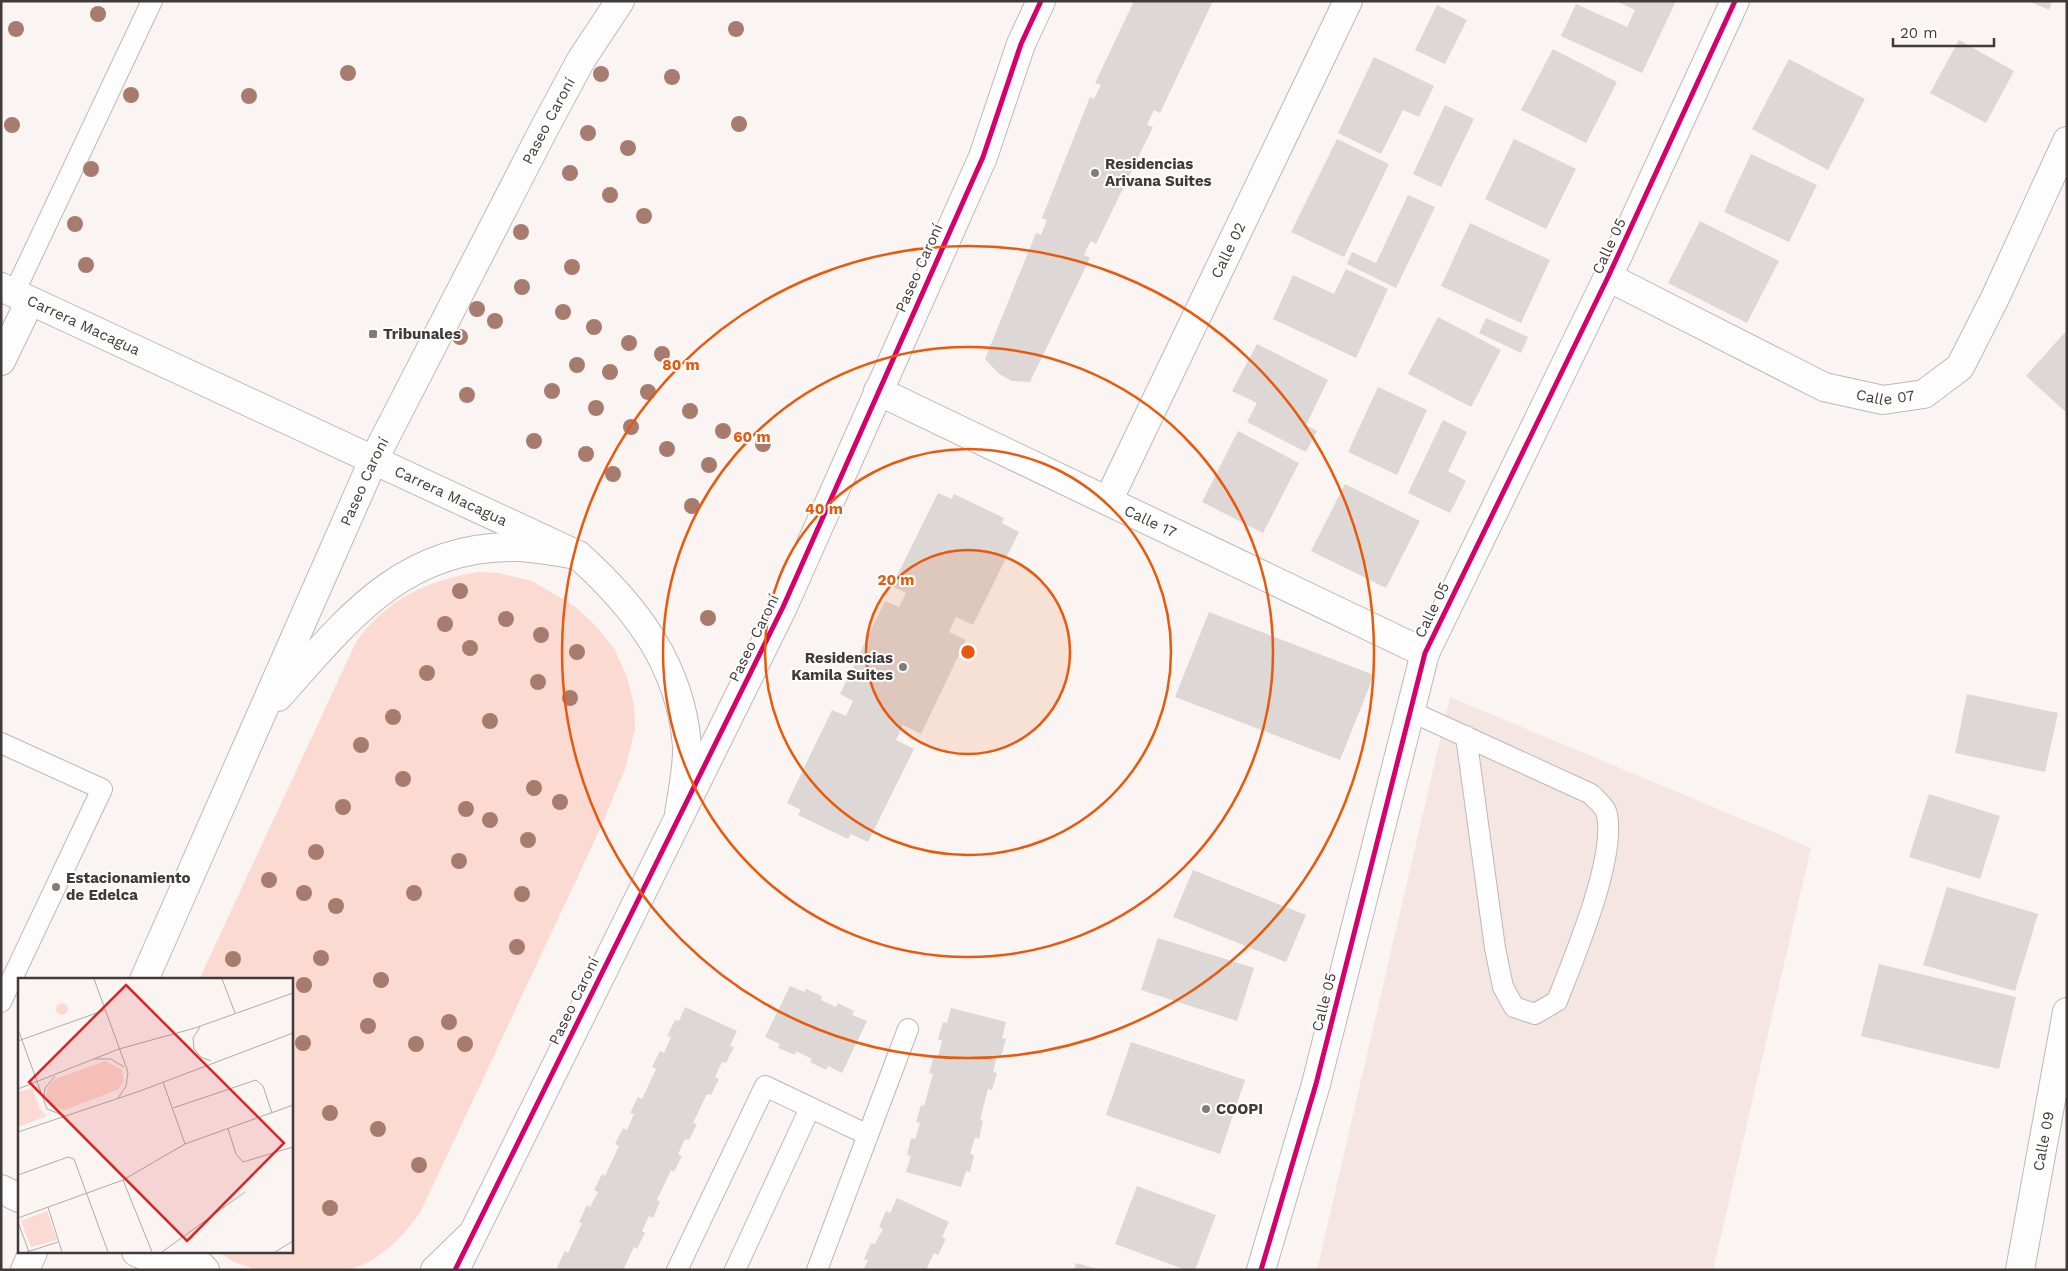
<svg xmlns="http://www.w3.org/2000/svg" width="2068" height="1271" font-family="'Work Sans',sans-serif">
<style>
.built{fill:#f5e6e3}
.green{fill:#fbdad2}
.building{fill:#ddd7d6}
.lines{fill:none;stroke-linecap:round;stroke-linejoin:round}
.lane-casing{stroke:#bdb8b7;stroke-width:22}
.street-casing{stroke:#bdb8b7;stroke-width:30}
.secondary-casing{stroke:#bdb8b7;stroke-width:30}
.lane{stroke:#fefdfd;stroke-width:20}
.street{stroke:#fefdfd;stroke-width:28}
.secondary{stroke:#fefdfd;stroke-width:28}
.cycleway-casing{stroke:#fff;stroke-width:8}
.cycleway{stroke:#d6006c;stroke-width:5}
.tree{fill:#a87b6f}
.ring{fill:none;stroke:#e8590c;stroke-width:2.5}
.poi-dot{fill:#817c7a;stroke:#fff;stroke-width:2}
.labels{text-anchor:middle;stroke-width:4;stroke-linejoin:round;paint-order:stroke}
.street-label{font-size:15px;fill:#403b39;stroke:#fff}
.poi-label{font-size:15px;font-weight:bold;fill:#403b39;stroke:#fff;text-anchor:start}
.inset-road{fill:none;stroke:#b0aaa8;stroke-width:1}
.view{fill:#d62828;fill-opacity:0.15;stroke:#d62828;stroke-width:2.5}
.inset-edge{fill:none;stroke:#403b39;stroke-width:2.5}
.centre{fill:#e8590c;stroke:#fff;stroke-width:2.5}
.ring-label{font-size:15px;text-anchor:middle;font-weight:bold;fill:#e8590c;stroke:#fff;stroke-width:4;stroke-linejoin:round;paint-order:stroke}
</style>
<rect width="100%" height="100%" fill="#faf4f2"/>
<path class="built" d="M1450 697 1811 848 1713 1270H1317Z"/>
<path class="green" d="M478 572 498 573 532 581 574 606 592 622 614 648 627 677 634 704 635 729 625 769 601 827 421 1211C404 1236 378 1264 346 1270 338 1271 328 1270 319 1270 298 1270 278 1270 257 1270L234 1262 218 1252H291V980H199L356 642C387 599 426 581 478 572Z"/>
<path class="building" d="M1134 1H1213L1160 113 1154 110 1147 125 1153 127 1096 244 1091 241 1087 248 1084 255 1090 258 1030 382 1012 381 999 374 985 359 1036 233 1041 235 1047 220 1042 218 1090 97 1094 99 1101 85 1095 83Z
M1616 1H1676L1642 73 1561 36 1576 4 1627 27 1635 10Z
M2028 1H2052L2049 10Z
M1437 5 1467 20 1445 64 1415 50Z
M1959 40 2014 71 1986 123 1930 93Z
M1553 49 1617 82 1586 143 1521 110Z
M1374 57 1434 86 1419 117 1403 110 1381 154 1338 133Z
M1789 59 1865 99 1828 170 1752 129Z
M1445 105 1474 119 1441 187 1413 174Z
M1337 139 1389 164 1344 257 1291 232Z
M1514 139 1576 169 1546 229 1485 199Z
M1751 154 1817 185 1789 242 1724 212Z
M1408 195 1435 207 1396 288 1347 264 1352 252 1376 263Z
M1700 221 1779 261 1747 323 1668 283Z
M1470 223 1550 260 1521 323 1441 286Z
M1346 269 1388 289 1356 358 1273 319 1293 275 1334 294Z
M1438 317 1501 350 1471 407 1408 374Z
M1486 318 1528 337 1521 353 1479 333Z
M2067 330V413L2026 376Z
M1257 344 1328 380 1306 425 1317 431 1306 452 1247 422 1257 403 1232 391Z
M1378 387 1427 410 1397 475 1348 452Z
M1443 420 1467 432 1448 471 1466 481 1450 513 1408 493Z
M1238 431 1299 463 1263 533 1202 502Z
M1345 484 1420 521 1386 588 1311 551Z
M938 493 952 499 954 494 1004 518 1002 523 1019 532 973 625 956 617 949 632 966 640 921 734 903 725 896 740 914 749 868 842 851 834 848 839 798 815 801 810 787 803 832 710 846 716 853 701 840 694 885 601 899 607 906 593 892 586Z
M1209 612 1374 675 1340 760 1175 697Z
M1967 694 2058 713 2045 772 1955 753Z
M1929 794 2000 816 1980 879 1909 857Z
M1193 870 1306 915 1286 962 1173 917Z
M1947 887 2038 914 2015 991 1923 965Z
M1158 938 1254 968 1237 1021 1141 990Z
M1879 964 2016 997 1999 1069 1861 1036Z
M790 986 804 992 806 989 822 996 821 1000 836 1007 838 1003 854 1011 852 1015 867 1021 842 1073 828 1066 826 1070 810 1062 812 1059 796 1051 795 1055 778 1048 780 1044 765 1037Z
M685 1007 737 1031 730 1046 734 1047 726 1063 722 1062 715 1077 719 1079 711 1095 707 1094 693 1123 697 1124 689 1140 685 1139 678 1154 682 1156 674 1172 671 1170 657 1200 660 1202 653 1218 649 1216 642 1231 645 1233 637 1249 634 1247 623 1270H560L557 1267 565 1251 568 1253 582 1223 579 1222 587 1205 590 1207 598 1192 594 1190 602 1174 605 1176 619 1146 615 1144 623 1128 627 1130 634 1114 630 1113 638 1097 642 1099 656 1069 652 1067 660 1051 664 1053 671 1037 667 1036 675 1020 679 1021Z
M951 1008 1006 1022 1002 1038 1006 1039 1001 1056 997 1055 993 1072 997 1073 992 1090 988 1089 980 1120 983 1121 979 1139 975 1137 970 1154 974 1155 970 1172 966 1171 961 1187 906 1172 911 1156 907 1155 911 1138 915 1139 920 1123 916 1122 921 1105 924 1106 933 1074 929 1073 934 1056 938 1057 942 1041 938 1039 943 1022 947 1023Z
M1131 1042 1245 1080 1220 1154 1106 1115Z
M1137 1186 1216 1215 1195 1270H1186L1115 1244Z
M897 1198 949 1222 942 1237 946 1239 938 1255 934 1253 926 1270H863L868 1260 864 1259 871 1243 875 1244 883 1229 879 1227 886 1211 890 1213Z
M1076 1263 1097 1269V1270H1074Z"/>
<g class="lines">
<defs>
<path id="lane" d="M14 293 152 1
M1410 711 1591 794C1596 800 1606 807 1607 815 1616 859 1574 958 1557 1001L1535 1014 1514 1007 1503 987 1495 948 1466 736
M1 743 102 789 1 1002
M677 1270 765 1086 868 1135
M735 1270 810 1108
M817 1270 908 1029"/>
<g id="street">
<path id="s1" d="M1608 277 1824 387 1883 400 1924 394 1960 367 1995 298 2067 141"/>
<path id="s2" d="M1 287 578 555C636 607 681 666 687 746 688 766 682 793 679 814"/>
<path d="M1 361 30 301"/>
<path id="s3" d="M878 391 1425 653"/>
<path id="s4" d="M1108 501 1348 1"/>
<path d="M1 1189 19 1198"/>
<path d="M136 1252 174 1270"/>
<path d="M435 1270 470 1236"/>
<path d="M1261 1270 1316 1084 1425 653 1608 277 1735 1"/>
<path id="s5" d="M2020 1270 2067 1012"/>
</g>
<g id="secondary">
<path d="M278 697C345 622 400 548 510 547 532 546 556 552 578 555"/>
<path id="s6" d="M144 980 373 461 545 127 581 60 620 1"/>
<path d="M188 1252 205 1270"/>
<path d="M25 1270 33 1252"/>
<path d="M455 1270 783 607 983 157 1021 44 1041 1"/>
</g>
</defs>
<use href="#lane" class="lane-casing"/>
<use href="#street" class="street-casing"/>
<use href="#secondary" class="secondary-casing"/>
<use href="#lane" class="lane"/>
<use href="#street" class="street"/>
<use href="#secondary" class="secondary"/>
<defs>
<path id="cycleway" d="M455 1270 783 607 983 157 1021 44 1041 1
M1261 1270 1316 1084 1425 653 1608 277 1735 1"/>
</defs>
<use href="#cycleway" class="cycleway-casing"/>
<use href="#cycleway" class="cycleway"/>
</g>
<g class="tree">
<circle cx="98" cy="14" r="8"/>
<circle cx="16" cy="29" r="8"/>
<circle cx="736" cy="29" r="8"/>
<circle cx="348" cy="73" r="8"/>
<circle cx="601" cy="74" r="8"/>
<circle cx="672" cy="77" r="8"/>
<circle cx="131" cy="95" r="8"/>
<circle cx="249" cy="96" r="8"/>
<circle cx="739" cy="124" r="8"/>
<circle cx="12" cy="125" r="8"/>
<circle cx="588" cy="133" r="8"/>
<circle cx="628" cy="148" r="8"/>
<circle cx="91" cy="169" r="8"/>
<circle cx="570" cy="173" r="8"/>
<circle cx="610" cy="195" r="8"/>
<circle cx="644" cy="216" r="8"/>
<circle cx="75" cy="224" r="8"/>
<circle cx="521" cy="232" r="8"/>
<circle cx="86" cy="265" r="8"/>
<circle cx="572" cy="267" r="8"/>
<circle cx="522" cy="287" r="8"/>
<circle cx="477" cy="309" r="8"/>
<circle cx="563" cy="312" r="8"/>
<circle cx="495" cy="321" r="8"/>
<circle cx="594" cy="327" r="8"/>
<circle cx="460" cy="337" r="8"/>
<circle cx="629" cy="343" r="8"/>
<circle cx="662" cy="354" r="8"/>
<circle cx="577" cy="365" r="8"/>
<circle cx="610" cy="372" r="8"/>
<circle cx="552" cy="391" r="8"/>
<circle cx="648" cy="392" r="8"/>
<circle cx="467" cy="395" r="8"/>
<circle cx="596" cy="408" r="8"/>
<circle cx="690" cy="411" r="8"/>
<circle cx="631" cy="427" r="8"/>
<circle cx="723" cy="431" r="8"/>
<circle cx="534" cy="441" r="8"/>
<circle cx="763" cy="444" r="8"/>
<circle cx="667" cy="449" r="8"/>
<circle cx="586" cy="454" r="8"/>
<circle cx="709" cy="465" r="8"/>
<circle cx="613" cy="474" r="8"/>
<circle cx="692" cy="506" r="8"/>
<circle cx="460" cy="591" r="8"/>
<circle cx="708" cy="618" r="8"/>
<circle cx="506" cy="619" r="8"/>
<circle cx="445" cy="624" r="8"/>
<circle cx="541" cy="635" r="8"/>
<circle cx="470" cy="648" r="8"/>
<circle cx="577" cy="652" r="8"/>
<circle cx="427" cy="673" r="8"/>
<circle cx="538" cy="682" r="8"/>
<circle cx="570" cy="698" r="8"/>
<circle cx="393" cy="717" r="8"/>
<circle cx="490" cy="721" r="8"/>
<circle cx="361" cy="745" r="8"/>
<circle cx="403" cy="779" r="8"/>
<circle cx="534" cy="788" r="8"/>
<circle cx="560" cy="802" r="8"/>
<circle cx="343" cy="807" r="8"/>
<circle cx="466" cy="809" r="8"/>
<circle cx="490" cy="820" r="8"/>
<circle cx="528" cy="840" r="8"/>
<circle cx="316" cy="852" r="8"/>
<circle cx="459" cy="861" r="8"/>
<circle cx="269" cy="880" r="8"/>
<circle cx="304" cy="893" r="8"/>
<circle cx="414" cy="893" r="8"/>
<circle cx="522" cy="894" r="8"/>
<circle cx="336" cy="906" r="8"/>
<circle cx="517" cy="947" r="8"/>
<circle cx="321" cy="958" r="8"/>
<circle cx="233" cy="959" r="8"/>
<circle cx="381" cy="980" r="8"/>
<circle cx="304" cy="985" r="8"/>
<circle cx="449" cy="1022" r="8"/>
<circle cx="368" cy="1026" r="8"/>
<circle cx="303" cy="1043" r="8"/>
<circle cx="416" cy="1044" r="8"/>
<circle cx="465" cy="1044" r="8"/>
<circle cx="330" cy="1113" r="8"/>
<circle cx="378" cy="1129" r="8"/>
<circle cx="419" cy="1165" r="8"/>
<circle cx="330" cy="1208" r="8"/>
</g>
<circle cx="968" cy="652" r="102" fill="#e8590c" fill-opacity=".12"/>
<g class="ring">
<circle cx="968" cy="652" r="102"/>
<circle cx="968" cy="652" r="203"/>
<circle cx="968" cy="652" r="305"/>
<circle cx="968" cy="652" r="406"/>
</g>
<g class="poi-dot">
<circle cx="1095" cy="173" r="5"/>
<rect x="368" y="329" width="10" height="10" rx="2.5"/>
<circle cx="903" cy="667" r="5"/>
<circle cx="56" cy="887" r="5"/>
<circle cx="1206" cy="1109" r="5"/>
</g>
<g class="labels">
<g class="street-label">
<text dy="5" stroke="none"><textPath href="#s6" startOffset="950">Paseo Caroní</textPath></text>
<text transform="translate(1609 246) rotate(-65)" y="5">Calle 05</text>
<text dy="5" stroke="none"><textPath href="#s4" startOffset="278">Calle 02</textPath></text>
<text transform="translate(919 268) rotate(-66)" y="5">Paseo Caroní</text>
<text dy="5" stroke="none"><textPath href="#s2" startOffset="91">Carrera Macagua</textPath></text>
<text dy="5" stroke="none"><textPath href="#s1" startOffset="305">Calle 07</textPath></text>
<text dy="5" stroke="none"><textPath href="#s6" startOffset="545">Paseo Caroní</textPath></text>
<text dy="5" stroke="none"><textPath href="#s2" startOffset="496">Carrera Macagua</textPath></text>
<text dy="5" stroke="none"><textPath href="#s3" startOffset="302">Calle 17</textPath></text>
<text transform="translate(1432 610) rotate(-64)" y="5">Calle 05</text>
<text transform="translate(754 638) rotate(-64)" y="5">Paseo Caroní</text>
<text transform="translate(574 1001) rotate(-64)" y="5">Paseo Caroní</text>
<text transform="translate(1324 1002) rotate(-76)" y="5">Calle 05</text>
<text dy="5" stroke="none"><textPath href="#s5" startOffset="131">Calle 09</textPath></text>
</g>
<g class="poi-label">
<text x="1105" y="169">Residencias<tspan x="1105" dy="17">Arivana Suites</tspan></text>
<text x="383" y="339">Tribunales</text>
<text x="893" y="663" text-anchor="end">Residencias<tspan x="893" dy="17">Kamila Suites</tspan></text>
<text x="66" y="883">Estacionamiento<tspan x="66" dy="17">de Edelca</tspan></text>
<text x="1216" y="1114">COOPI</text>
</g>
</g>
<g transform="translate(18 978)">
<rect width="275" height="275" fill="#faf4f2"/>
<path d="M38 31a6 6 0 1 1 12 0a6 6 0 1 1-12 0ZM88 83 104 92 106 102 101 111 47 132 33 127 28 117 30 108 37 101ZM14 110 22 131 29 138 0 149V114ZM29 233 39 262 13 269 3 243Z" fill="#fbdad2"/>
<path class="inset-road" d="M76 1 110 94 108 108 100 120M204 1 217 35M182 49 175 60 176 71 183 79 193 83M0 51 29 131 47 138M0 63 87 32M77 81H93L106 89M145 104 167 166M0 111 101 71 177 50 275 15M26 120 27 110 37 98M155 130 238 102 245 108 254 135M210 151 218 176 225 184 275 169M0 154 122 113 275 55M0 197 50 179 56 181 90 274M105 202 134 274M30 229 44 274M0 240 105 202 167 166 275 127M0 244 11 274M9 274 40 264M144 274 227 214M257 274 275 263"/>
<path class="view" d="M108 7 266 165 169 263 11 104Z"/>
<rect width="275" height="275" class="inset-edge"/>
</g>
<circle cx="968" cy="652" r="8" class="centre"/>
<g class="ring-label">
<text x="681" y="370">80 m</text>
<text x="752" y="442">60 m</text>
<text x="824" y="514">40 m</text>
<text x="896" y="585">20 m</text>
</g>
<rect width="2068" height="1271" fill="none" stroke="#403b39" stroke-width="5"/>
<path d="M1893 38v8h101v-8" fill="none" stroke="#403b39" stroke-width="2.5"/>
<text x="1900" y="38" font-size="15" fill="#403b39" stroke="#ffffff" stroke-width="4" paint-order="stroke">20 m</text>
</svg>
